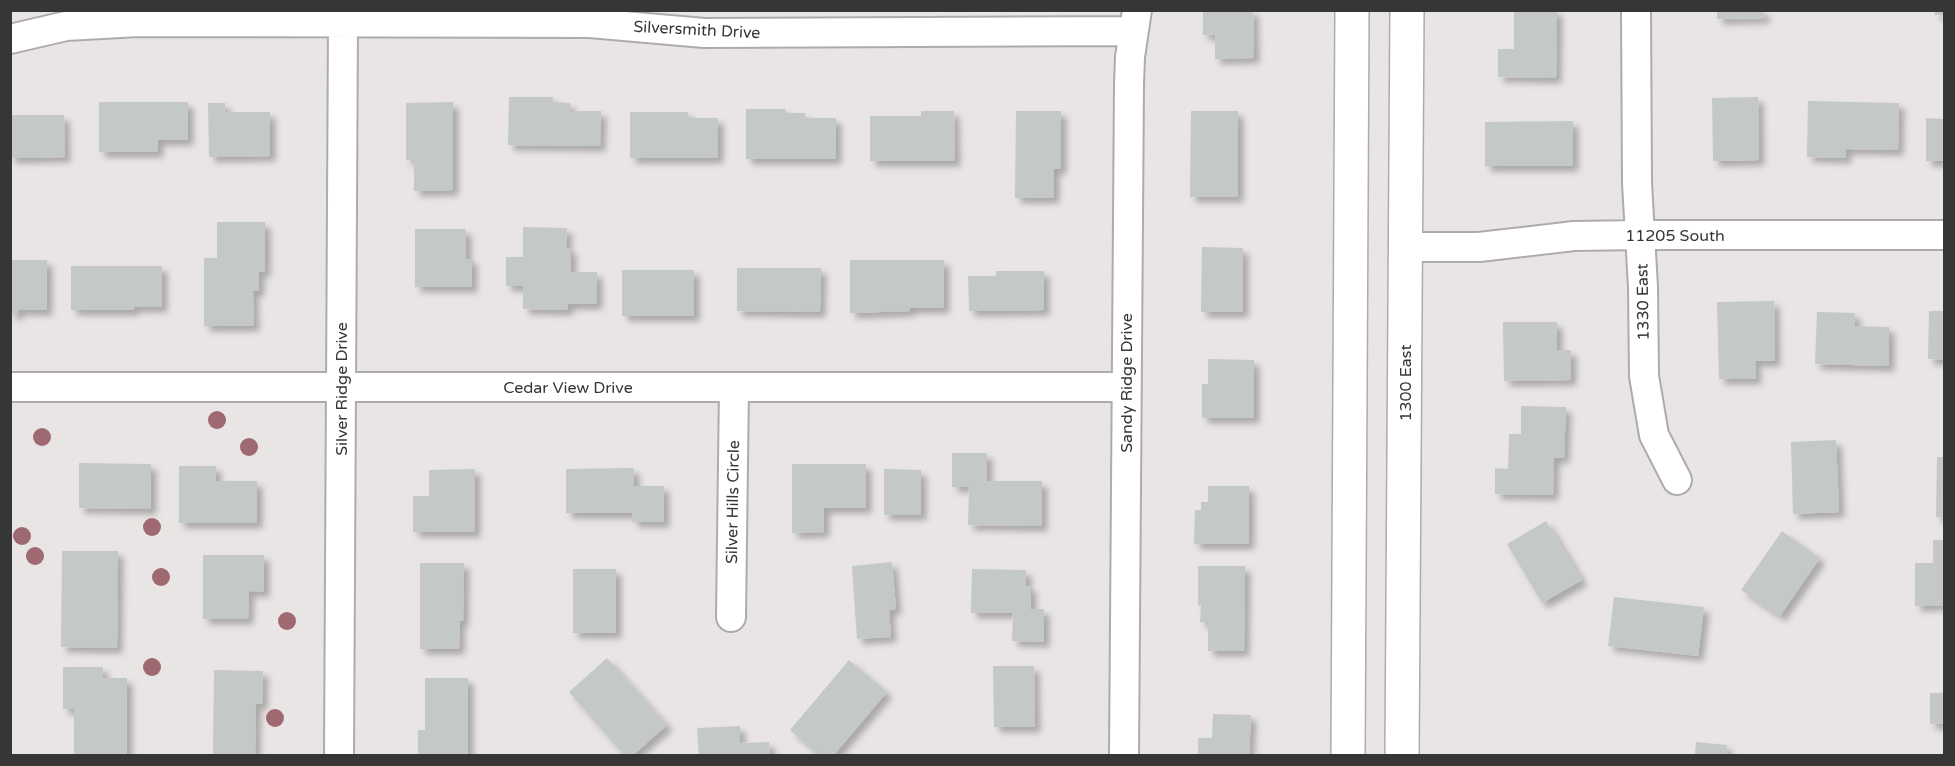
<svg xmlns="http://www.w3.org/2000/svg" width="1955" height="766" font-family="'Varela Round',sans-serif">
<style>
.building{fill:#c4c8c9;filter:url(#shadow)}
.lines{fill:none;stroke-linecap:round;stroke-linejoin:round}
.street-casing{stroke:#afabaa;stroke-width:32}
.primary-casing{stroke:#afabaa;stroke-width:36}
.street{stroke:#fff;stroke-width:28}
.primary{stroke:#fff;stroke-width:33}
.tree{fill:#9e6970}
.labels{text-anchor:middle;stroke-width:6;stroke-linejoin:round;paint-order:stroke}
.street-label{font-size:16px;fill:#373636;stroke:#fff}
</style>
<defs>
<filter id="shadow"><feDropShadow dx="5.5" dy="5.5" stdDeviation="3" flood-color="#0004"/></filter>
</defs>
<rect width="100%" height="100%" fill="#e9e5e5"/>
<path class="building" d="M1203 10H1253L1254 58 1215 59V35H1203Z
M1514 10H1557L1556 78 1498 77V49H1514Z
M1717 10H1764V18L1717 19Z
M1935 10H1944V15H1935Z
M509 97H553V102L570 103V111H601L600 146 508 145Z
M1758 97 1759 160 1713 161 1712 98Z
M1808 101 1899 103 1898 150 1846 149V158L1807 157Z
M99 102H188V140H158V152H99Z
M453 102V190L414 191V160H406V103Z
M208 103H225V112H270V156L209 157Z
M746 109H786V113H805V118H836V159H746Z
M921 111H954L955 161H870V116H921Z
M1016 111H1061V169H1054V198H1015Z
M1191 111H1238V197H1190Z
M630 112H688V118H718V158H630Z
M10 115H64L65 157 10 158Z
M1926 118 1944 119V161H1926Z
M1573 121V166H1485V122Z
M217 222H265V272H259V291H253L254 326H204V258H217Z
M523 227 567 228 566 248H571V272H597V304H568V310L523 309V286H506V257H523Z
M415 229H466V259H472V287H415Z
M1202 247 1243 248V312H1201Z
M10 260H47V310H18V314H10Z
M850 260H944V308H910V311L850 313Z
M71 266H162V307H134V310H71Z
M737 268H821L820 312 737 311Z
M622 270H694V316H622Z
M996 271H1044V310L969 311 968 276H996Z
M1774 301 1775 361H1755L1756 379H1719L1717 302Z
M1929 311H1944V360L1928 359Z
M1817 312 1855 313V326L1889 327V366L1815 364Z
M1503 322H1557V350H1571V380L1504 381Z
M1208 359 1254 360V418H1202V384H1208Z
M1521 406 1566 407 1564 458H1554L1553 495 1495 494V468L1508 469 1509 434H1521Z
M1836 440 1839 512 1793 514 1791 442Z
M952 453H987V481H1042V526L968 525 969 487H952Z
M1937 457H1944V518L1936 517Z
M79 463 151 464V509L79 508Z
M792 464H866V508H824V532L792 533Z
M179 466H216V481H257V523H179Z
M634 468V486H664V522H632V513H566V469Z
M475 469V532H413V496H429V470Z
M884 469 921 470V515H884Z
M1208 486H1249V544H1194L1195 510H1201V502H1208Z
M1546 521 1582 580 1542 603 1507 544Z
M1782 531 1820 558 1780 616 1741 590Z
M1933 540H1944V605L1915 606V563H1933Z
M62 551H118L117 648 61 647Z
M203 555H264V592L249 591 248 619H203Z
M892 562 896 609 889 610 891 637 857 639 852 566Z
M420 563H464L463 621H460L459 649H420Z
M1198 566H1245L1244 651H1208V622H1200L1201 605H1198Z
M573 569H616V633H573Z
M972 569 1026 570V586H1031V609H1044V642L1012 641 1013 613H971Z
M1614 597 1704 607 1698 656 1608 646Z
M607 658 667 725 632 756H625L569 692Z
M849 660 887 692 833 756H821L790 730Z
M993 666H1034L1035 727H994Z
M63 667H103V678H127V756H74V709H63Z
M214 670 263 671 262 704H256L255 755 213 754Z
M425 678H468V756H418V730H425Z
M1930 693H1944V724H1930Z
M1213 714 1251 715 1249 756H1198V738H1212Z
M740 726V743L769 742 770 756H699L697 728Z
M1696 742 1727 745 1726 756H1695Z"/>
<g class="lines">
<defs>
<path id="street" d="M1636 10 1637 183 1643 287 1644 376 1654 435 1677 480
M10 39 66 26 138 22 590 23 704 33 1133 31
M1405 247H1479L1574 236 1640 235H1944
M10 387H1126
M731 617 734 387
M339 756 343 23
M1124 756 1129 84 1130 57 1137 10"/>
<path id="primary" d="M1348 756 1352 10
M1402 756 1407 10"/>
</defs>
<use href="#street" class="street-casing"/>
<use href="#primary" class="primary-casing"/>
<use href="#street" class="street"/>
<use href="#primary" class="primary"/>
</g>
<g class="tree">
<circle cx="217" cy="420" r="9"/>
<circle cx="42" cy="437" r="9"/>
<circle cx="249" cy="447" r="9"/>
<circle cx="152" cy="527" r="9"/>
<circle cx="22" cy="536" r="9"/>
<circle cx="35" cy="556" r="9"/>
<circle cx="161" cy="577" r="9"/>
<circle cx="287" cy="621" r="9"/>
<circle cx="152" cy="667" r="9"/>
<circle cx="275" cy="718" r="9"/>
</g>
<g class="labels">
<g class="street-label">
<text transform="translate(697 29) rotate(3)" y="6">Silversmith Drive</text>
<text x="1675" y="241">11205 South</text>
<text transform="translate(1642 302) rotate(-91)" y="6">1330 East</text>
<text transform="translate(1126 383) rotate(-90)" y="6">Sandy Ridge Drive</text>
<text transform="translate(1405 383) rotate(-90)" y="6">1300 East</text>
<text x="568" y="393">Cedar View Drive</text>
<text transform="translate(341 389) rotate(-90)" y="6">Silver Ridge Drive</text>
<text transform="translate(732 502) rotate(-89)" y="6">Silver Hills Circle</text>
</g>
</g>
<rect width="1955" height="766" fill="none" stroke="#373636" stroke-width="24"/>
</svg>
